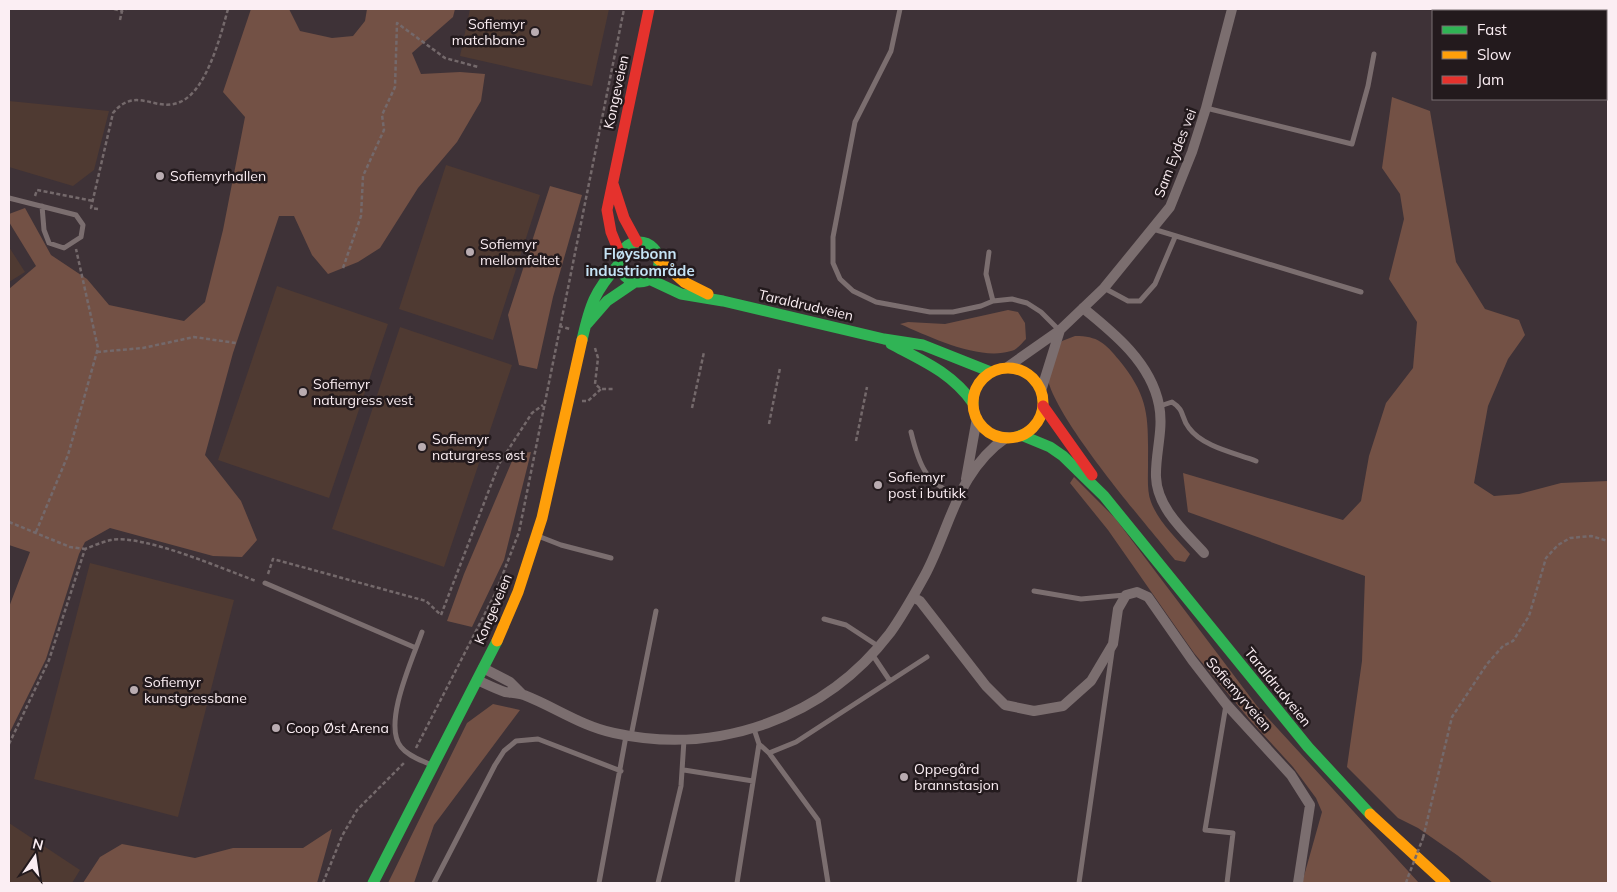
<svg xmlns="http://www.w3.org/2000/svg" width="1617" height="892" font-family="Mulish,sans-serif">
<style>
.green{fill:#4f3a32}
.forest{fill:#735145}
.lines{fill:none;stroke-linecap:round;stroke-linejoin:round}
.path{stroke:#74696b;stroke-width:2.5;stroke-dasharray:4 2.5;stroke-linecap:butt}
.lane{stroke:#7b6e6f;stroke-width:5}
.street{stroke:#7b6e6f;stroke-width:10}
.fast{stroke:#30b455;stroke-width:11}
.slow{stroke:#ff9f0a;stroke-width:11}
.jam{stroke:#e5322d;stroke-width:11}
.path-bridge{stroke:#74696b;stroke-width:2.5;stroke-dasharray:4 2.5;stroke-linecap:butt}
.poi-dot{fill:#b9acb1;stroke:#231a1d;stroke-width:2}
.labels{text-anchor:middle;stroke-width:5;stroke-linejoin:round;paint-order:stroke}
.poi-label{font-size:14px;fill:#fbeef3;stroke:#231a1d;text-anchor:start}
.street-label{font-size:14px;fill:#fbeef3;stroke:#231a1d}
.neighbourhood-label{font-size:15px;font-weight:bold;fill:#c5e3f5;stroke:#231a1d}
</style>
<rect width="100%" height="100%" fill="#3e3237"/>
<path class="green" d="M470 9H609L592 86 460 56Z
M9 101 109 111 94 170 73 186 9 167Z
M446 165 540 195 493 340 399 309Z
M9 247 25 272 9 282Z
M277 286 388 324 329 498 218 460Z
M400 327 512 365 444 567 332 529Z
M90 563 234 600 178 817 34 779Z
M9 823 80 870 72 883H9Z"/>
<path class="forest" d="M251 9H289L300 31 332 38 353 36 365 21 367 9H455L453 17 412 53 421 74 460 72 485 74 481 101 457 142 418 188 380 248 358 262 328 274 312 255 294 216H279L233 353 205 455 241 501 257 540 242 557 213 556 110 528 85 542 79 554 46 659 9 734V607L30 552 9 545V289L36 266 9 222V214L25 208 51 255 87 279 109 305 184 321 205 302 223 230 245 117 223 92Z
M1392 97 1430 111 1456 262 1485 309 1519 320 1525 335 1508 359 1488 406 1474 483 1494 496 1519 494 1561 483 1608 481V883H1493L1457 855 1418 828 1398 818 1347 767 1362 661 1365 576 1188 512 1183 473 1343 520 1361 501 1369 456 1386 403 1413 368 1417 322 1389 279 1404 219 1400 194 1382 168Z
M550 186 582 195 553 297 537 369 519 365 508 315Z
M1008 310 1018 312 1025 323 1026 339C1022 343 1017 350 1011 351 979 361 930 337 900 324L908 322 945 324Z
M1075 336C1098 336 1105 343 1119 360 1151 399 1148 420 1148 468 1148 478 1147 492 1151 502 1158 521 1177 539 1190 554L1185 562 1175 560C1151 530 1038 401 1047 367 1049 359 1057 349 1062 341Z
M531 452 504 560 472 627 447 621 464 574 515 454Z
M1074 477 1115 518 1257 706 1419 883H1302L1322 812 1316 798 1293 767 1250 720 1194 653 1108 530 1070 483Z
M493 704 520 710 434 825 414 883H388L467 723Z
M332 829 317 883H83L100 857 122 844 195 858 233 848H303Z"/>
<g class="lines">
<path class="path" d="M114 9 122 11
M120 20 122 11 126 9
M35 196 37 190 93 201
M98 209 91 208 113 113C136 85 155 113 180 102 207 91 221 34 228 9
M343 268 361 216 363 176 384 130 382 115 395 87 397 23 445 58 478 67
M559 326 570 329
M595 348 598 358 595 384 601 389H614
M97 352 143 348 194 337 236 343
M582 401H588L601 389
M692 408 704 352
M769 424 780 368
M856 441 867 387
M9 522 70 547 85 549
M36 532 68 455 98 348 76 249
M268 574 273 559 426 601 441 615 499 464 532 413 543 405
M9 744 49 660 85 549C93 546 102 542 111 540 143 534 223 569 256 581
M416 748 496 592 519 532 624 9
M1423 838 1452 717 1487 664 1503 646 1513 641 1529 616 1546 558 1558 545 1570 538 1591 536 1608 541
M323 883 342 836 357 810 405 762
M1406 883 1408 877"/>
<path class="lane" d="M900 9 891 51 855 122 833 237V263L840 279 853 291 876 302 930 312H953L981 306 993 301 1012 299 1027 303 1041 312 1059 330
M1206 108 1352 144 1368 86 1374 54
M9 198 76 215 83 225 81 237 64 248 49 243 44 230 42 206
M1153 229 1361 292
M989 252 986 274 993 301
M1104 288 1128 301H1140L1155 284 1175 237
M1160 406 1172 402C1186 411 1180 417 1189 428 1203 447 1235 453 1256 461
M911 432C919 465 925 483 959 496
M538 536 561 545 611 558
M265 583 416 648
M1034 591 1081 599 1125 595
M824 619 846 625 878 646
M422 632C413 658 382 724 401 747 408 756 421 760 431 765
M872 654 890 681
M1226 705 1205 830 1233 833 1227 883
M754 729 759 744 769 753 818 820 828 883
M631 736 656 611
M769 753 796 742 927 657
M684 770 753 781
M434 883 495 765 504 751 516 741 538 739 621 771
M599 883 626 736
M658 883 681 786 684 740
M737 883 759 744
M1079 883 1112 652"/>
<path class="street" d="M1083 308C1114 333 1151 363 1159 405 1164 429 1155 454 1156 477 1157 508 1185 532 1204 553
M1006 368 1060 330 1104 288 1170 207 1192 152 1206 108 1232 9
M1041 391 1060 330
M966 479 977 418
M913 597 920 601 986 686 1005 705 1034 711 1063 706 1091 681 1113 644 1118 609 1126 595 1137 592 1148 597 1192 660 1226 704 1291 775 1310 805 1298 883
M483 668 510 682 523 695
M477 680C486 684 496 689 505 692 511 693 518 693 524 695 555 707 581 726 614 733 718 756 825 718 890 633 903 615 914 595 925 575 951 526 957 471 1007 437"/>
<path class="fast" d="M619 262a20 20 0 1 1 40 0a20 20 0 1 1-40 0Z
M649 279 681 294 723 301 884 339 923 345 991 372
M587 324 607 301 635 282
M582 340C590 305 594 292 619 264
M891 344C923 361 952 373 973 403
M1021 435 1050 447 1063 456 1104 496 1308 747 1370 814
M373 883 497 641"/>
<path class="slow" d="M658 259 684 282 708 294
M973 403a35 35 0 1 1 70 0a35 35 0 1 1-70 0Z
M497 641 518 592 542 518 582 340
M1370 814 1445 883"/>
<path class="jam" d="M613 184 624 218 637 242
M620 254 611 232 607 210 649 9
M1043 406 1092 475"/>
<path class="path-bridge" d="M1408 877 1423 838"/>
</g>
<g class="poi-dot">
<circle cx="535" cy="32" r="5"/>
<circle cx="160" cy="176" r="5"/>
<circle cx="470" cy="252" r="5"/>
<circle cx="303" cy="392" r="5"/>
<circle cx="422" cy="447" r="5"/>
<circle cx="878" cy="485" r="5"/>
<circle cx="134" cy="690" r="5"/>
<circle cx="276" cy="728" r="5"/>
<circle cx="904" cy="777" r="5"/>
</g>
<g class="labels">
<g class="poi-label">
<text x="525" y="29" text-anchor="end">Sofiemyr<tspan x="525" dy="16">matchbane</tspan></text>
<text x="170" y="181">Sofiemyrhallen</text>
<text x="480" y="249">Sofiemyr<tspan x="480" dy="16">mellomfeltet</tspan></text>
<text x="313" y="389">Sofiemyr<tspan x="313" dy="16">naturgress vest</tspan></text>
<text x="432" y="444">Sofiemyr<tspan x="432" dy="16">naturgress øst</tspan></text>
<text x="888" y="482">Sofiemyr<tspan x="888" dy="16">post i butikk</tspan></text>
<text x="144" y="687">Sofiemyr<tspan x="144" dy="16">kunstgressbane</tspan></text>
<text x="286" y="733">Coop Øst Arena</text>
<text x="914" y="774">Oppegård<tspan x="914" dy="16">brannstasjon</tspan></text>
</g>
<g class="street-label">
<text transform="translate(616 92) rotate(-78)" y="5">Kongeveien</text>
<text transform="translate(1175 153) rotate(-69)" y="5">Sam Eydes vei</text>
<text transform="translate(806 305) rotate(13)" y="5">Taraldrudveien</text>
<text transform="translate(493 609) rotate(-67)" y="5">Kongeveien</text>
<text transform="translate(1278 687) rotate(51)" y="5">Taraldrudveien</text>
<text transform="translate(1239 694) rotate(49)" y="5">Sofiemyrveien</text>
</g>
<g class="neighbourhood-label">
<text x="640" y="259">Fløysbonn<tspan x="640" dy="17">industriområde</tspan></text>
</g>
</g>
<rect width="1617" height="892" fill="none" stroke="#fbeef3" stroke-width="20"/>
<rect x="1432" y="10" width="175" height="90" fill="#231a1d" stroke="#796f73"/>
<rect x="1442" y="26" width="25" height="8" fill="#30b455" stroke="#796f73"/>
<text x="1477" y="35" font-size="15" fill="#fbeef3">Fast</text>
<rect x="1442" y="51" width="25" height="8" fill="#ff9f0a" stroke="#796f73"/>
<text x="1477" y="60" font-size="15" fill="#fbeef3">Slow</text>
<rect x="1442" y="76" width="25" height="8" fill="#e5322d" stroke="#796f73"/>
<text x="1477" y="85" font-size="15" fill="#fbeef3">Jam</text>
<g transform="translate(35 857) rotate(13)" stroke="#231a1d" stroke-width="4" paint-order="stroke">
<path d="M0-4L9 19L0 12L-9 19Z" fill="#fbeef3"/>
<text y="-8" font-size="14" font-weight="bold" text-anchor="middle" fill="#fbeef3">N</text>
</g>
</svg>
